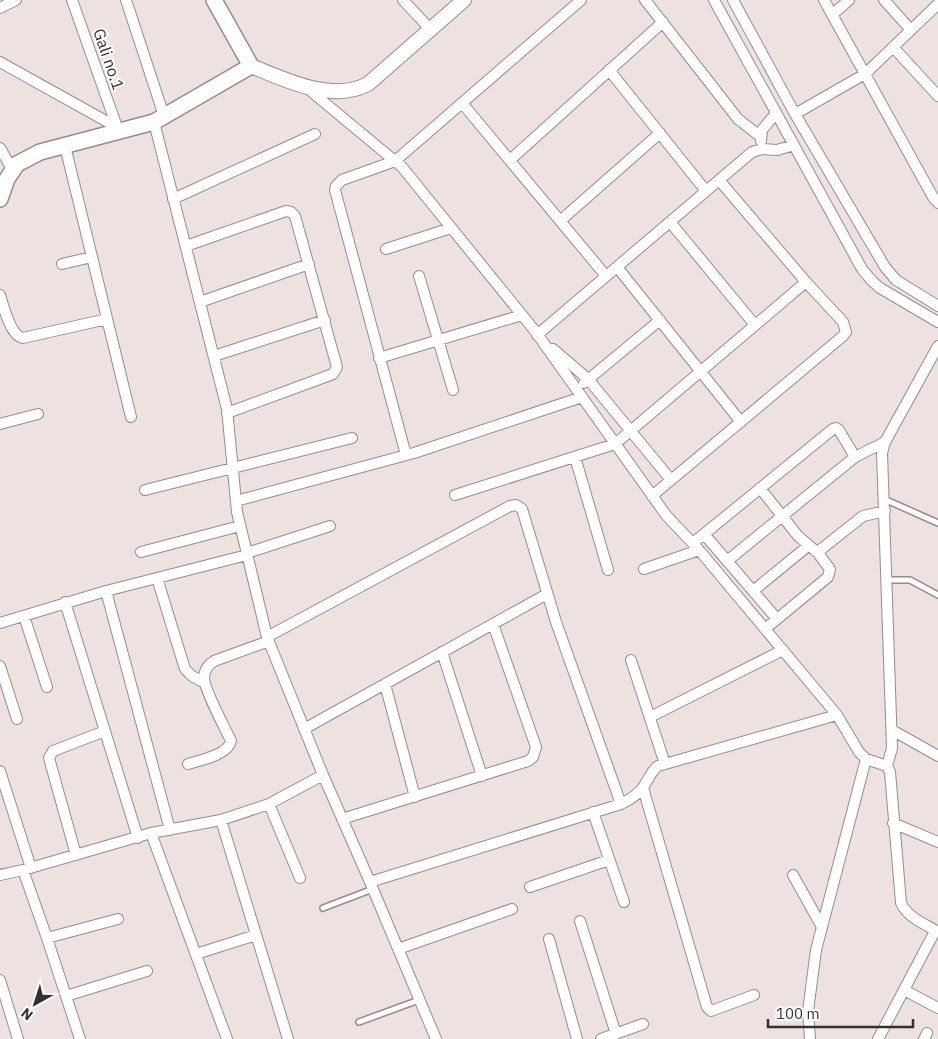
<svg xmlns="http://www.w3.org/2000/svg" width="938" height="1039" font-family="'IBM Plex Sans',sans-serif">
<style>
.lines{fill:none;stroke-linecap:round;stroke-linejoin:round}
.service-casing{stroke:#968c8a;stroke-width:8}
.minor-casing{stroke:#968c8a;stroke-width:12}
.tertiary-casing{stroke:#968c8a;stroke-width:16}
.secondary-casing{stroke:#968c8a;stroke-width:18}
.service{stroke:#fff;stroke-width:5}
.minor{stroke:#fff;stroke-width:10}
.tertiary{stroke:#fff;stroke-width:14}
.secondary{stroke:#fff;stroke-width:15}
.labels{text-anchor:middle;stroke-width:4;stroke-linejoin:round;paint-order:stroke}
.street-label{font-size:16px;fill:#34302f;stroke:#fff}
</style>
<rect width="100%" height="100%" fill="#ede2e0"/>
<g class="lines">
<defs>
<path id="service" d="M884 499 938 523
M887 580H910L938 595
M323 908 373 889
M359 1022 419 1000"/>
<path id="minor" d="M72 0 117 127
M126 0 164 116
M403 0 430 29
M645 0 738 119 761 137
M714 0 862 269 872 281 880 288 938 322
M733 0 795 114 885 267 896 280 938 306
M824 0 933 197 938 203
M884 0 911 30
M0 8 16 0
M832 15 849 0
M893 47 938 96
M0 62 122 130
M609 70 706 191
M307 88 402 167 535 331 666 515 699 550 837 715 859 752 866 759 887 766 890 772 901 903C907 917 925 924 938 932
M462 103 606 276
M795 114 865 74 938 4
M154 122 227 409 237 512 267 637 323 775 370 882 436 1039
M761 141 762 130 776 113
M65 146 131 417
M0 148 13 171
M510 160 663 22
M173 199 315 134
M560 221 660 133
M670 222 755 325
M186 246 286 211 291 212 295 216 337 367 333 374 227 413
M386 249 451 228
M62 264 92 257
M617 267 741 422
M419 276 453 390
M0 295C4 307 10 336 23 338L107 319
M200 302 309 264
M537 335 752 152 762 149 777 150 794 145
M553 349 588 379 671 480
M214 356 325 320
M379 358 522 315
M584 383 660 320
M0 424 38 414
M406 455 335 190 336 186 342 180 395 161 581 0
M575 457 608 570
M760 488 798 536 818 553
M145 490 352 438
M455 495 615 444 806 282
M652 496 843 336 846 332 843 322 806 282 719 180
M236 501 414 453 582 397
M704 534 777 619
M693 543 833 429 836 428 839 430 855 457
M141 552 240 526
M247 553 330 526
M727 561 855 457 885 442
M644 569 699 550
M157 578 185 669 192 676 205 683
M106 591 170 830
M753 591 808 546
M65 602 138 838
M24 616 47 687
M0 623 106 591 247 555
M765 629 828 577 830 569 820 556 819 551 863 516 885 511
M267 637 510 506 516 505 522 509 556 622 621 804
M442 652 482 776
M631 660 665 764
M0 666 17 719
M385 684 415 797
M650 717 783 650
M304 729 547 594
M892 730 938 756
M188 764C201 760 228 755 231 741 225 728 204 689 204 678 204 670 208 665 214 661L269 641
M887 766 892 748 882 453 885 442 938 346
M0 771 31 868
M643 788 707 1007 711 1011 754 995
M269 804 300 878
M593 812 624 902
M342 819 528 761 533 757 536 747 493 624
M221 820 288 1039
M893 823 938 842
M151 833 227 1039
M76 855 49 758 53 751 105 731
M23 870 47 938 80 1039
M0 875 23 870 151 833 221 820 269 804 323 775
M793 875 822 927
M370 882 621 804C629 800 639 794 644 786 649 779 651 771 658 766L837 715
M530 887 609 860
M580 921 616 1034
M47 938 118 919
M549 939 577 1039
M398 949 512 909
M196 954 256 935
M0 980 18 1039
M904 990 938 1008
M66 996 147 971
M601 1039 643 1024
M810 1039 808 1011 816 950 866 759
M878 1039 935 931
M924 1039 927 1033"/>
<path id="tertiary" d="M251 66C286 80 331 103 368 84L464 0"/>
<path id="secondary" d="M0 199 7 179 17 164 40 152 154 122 251 66 214 0"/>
</defs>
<use href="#service" class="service-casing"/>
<use href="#minor" class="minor-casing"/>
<use href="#tertiary" class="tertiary-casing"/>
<use href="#secondary" class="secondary-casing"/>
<use href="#service" class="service"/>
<use href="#minor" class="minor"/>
<use href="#tertiary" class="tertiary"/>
<use href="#secondary" class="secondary"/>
</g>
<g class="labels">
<g class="street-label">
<text transform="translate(109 59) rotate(71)" y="6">Gali no.1</text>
</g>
</g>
<g transform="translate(35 1004) rotate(219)" stroke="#ffffff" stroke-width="4" paint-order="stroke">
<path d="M0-4L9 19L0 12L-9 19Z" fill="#34302f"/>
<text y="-8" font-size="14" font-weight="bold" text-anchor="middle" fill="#34302f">N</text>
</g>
<path d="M768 1019v8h145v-8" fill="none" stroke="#34302f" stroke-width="2.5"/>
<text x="776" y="1019" font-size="15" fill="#34302f" stroke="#ffffff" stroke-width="4" paint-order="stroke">100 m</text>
</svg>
